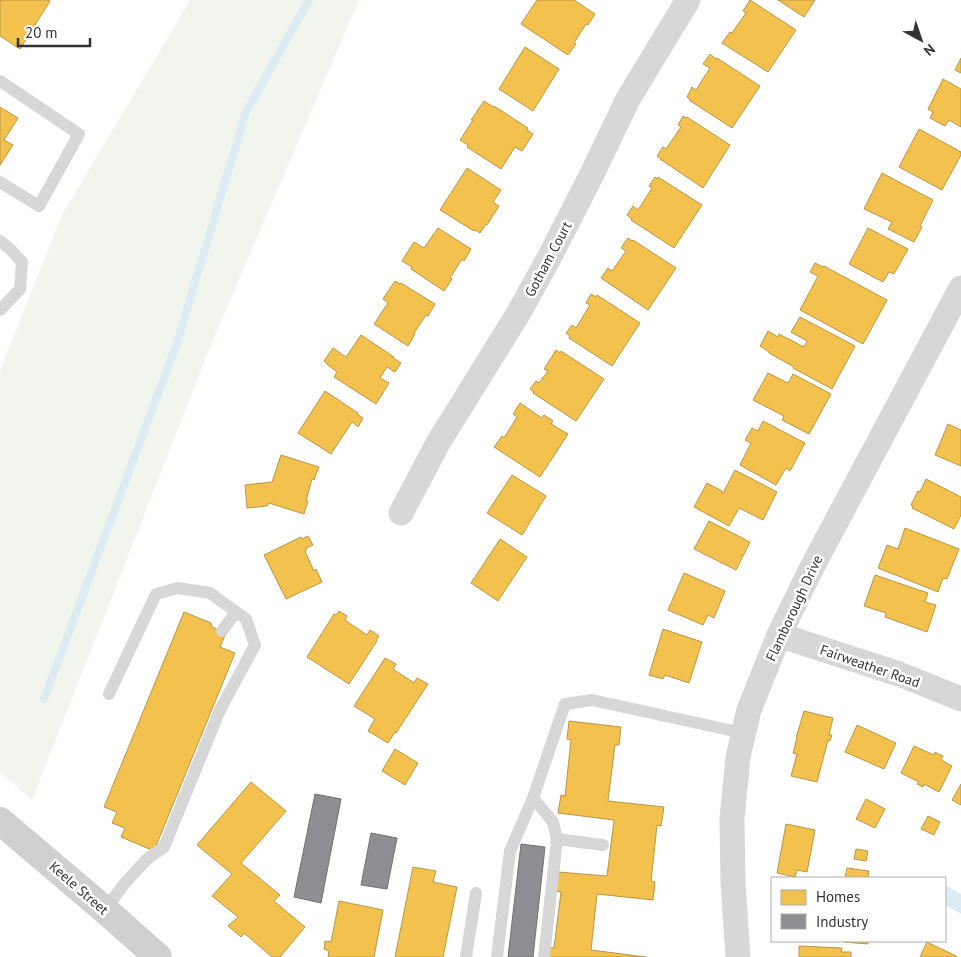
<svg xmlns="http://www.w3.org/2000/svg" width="961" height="957" font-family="'PT Sans',sans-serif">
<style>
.green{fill:#f1f5ed}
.water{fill:#ddebf3}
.homes{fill:#f2c14e;stroke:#b99646}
.industry{fill:#8d8d92;stroke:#727276}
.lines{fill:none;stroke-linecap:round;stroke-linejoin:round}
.stream{stroke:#ddebf3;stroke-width:8}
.lane{stroke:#d7d7d7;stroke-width:12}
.street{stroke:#d7d7d7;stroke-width:25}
.secondary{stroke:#d0d0d0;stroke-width:28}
.labels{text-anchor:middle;stroke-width:5;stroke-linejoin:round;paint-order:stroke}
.street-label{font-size:14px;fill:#333;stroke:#fff}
</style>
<rect width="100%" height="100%" fill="#fff"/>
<path class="green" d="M190 0H359L213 340 32 800 0 772V371L61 217Z"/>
<path class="water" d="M947 886 961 894V914L945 905V890Z"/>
<path class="homes" d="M0 0H48L50 1 20 49 0 36Z
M537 0H574L595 14 588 25 586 24 574 43 576 44 568 55 521 24Z
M750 0 796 30 768 72 722 43 730 32 732 33 746 13 743 11Z
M778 0H815L804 17Z
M525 47 559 69 533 111 499 89Z
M710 54 716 59 717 58 760 86 732 128 689 100 690 99 687 97 692 87 696 90 710 68 703 64Z
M961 58V73L955 70Z
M943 79 961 89V127L949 120 945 126 930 118 933 112 928 109Z
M484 101 493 107 494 106 528 128 527 130 533 134 522 151 515 147 501 169 467 147 468 145 460 140 473 120H471Z
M0 107 18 118 4 140 13 145 0 165Z
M683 116 686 118 687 117 730 145 703 188 660 159H661L657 156 663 147 666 149 681 127 678 125Z
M919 129 961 152V155L942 190 899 167Z
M467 168 501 190 493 202 499 206 487 225 486 224 480 233 475 230 474 231 440 210Z
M882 173 933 200 920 226 922 227 914 242 888 229 892 222 864 209Z
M655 177 657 179 658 177 702 205 674 248 631 220 632 219 627 215 633 206 638 210 652 188 649 186Z
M438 228 471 249 464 261 462 259 450 278 452 279 444 291 411 269 412 267 402 261 414 242 424 248Z
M868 228 908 249 894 274 889 272 883 282 849 264Z
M628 238 632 241 633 240 676 268 648 310 601 278 608 268 612 271 626 251 621 248Z
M815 263 823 267 824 266 887 300 863 344 800 310 818 276 810 272Z
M395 281 400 284 401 283 435 304 428 316 426 315 414 333 415 334 408 346 374 324 388 303 383 299Z
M591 294 596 297 597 295 640 323 612 366 569 338 570 336 566 333 572 325 576 328 590 305 586 303Z
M800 317 855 346 832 389 793 368 794 367 769 353V352L760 346 768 331 778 337 779 334 804 347 807 341 791 332Z
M361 335 394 357 393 358 401 363 395 372 387 367 380 378 389 383 376 404 334 377 337 372 329 366 324 361 333 348 346 357Z
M556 350 560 353 561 351 604 379 576 421 533 393 534 392 530 389 536 381 539 383 548 371 544 369Z
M768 373 788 383 793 374 831 394 809 434 782 420 784 416 753 400Z
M325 391 358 413 357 414 363 418 358 427 352 422 331 454 298 433Z
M520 403 542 418 544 415 553 421 551 424 568 434 540 477 494 447 502 436 504 438 517 417 513 414Z
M763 421 805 443 790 471 786 468 776 485 740 465 751 443 745 440 752 428 758 431Z
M948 424 961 430V466L935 455Z
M281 455 319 467 314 480 312 479 306 501H308L304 514 269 503 267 506 247 508 245 485 272 482Z
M735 470 777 492 763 520 739 508 729 526 694 507 707 483 722 491 721 492 723 493Z
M512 475 546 496 522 535 487 513Z
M926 479 961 497V515L954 529 912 508 913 506 911 505 918 491 920 492Z
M709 521 750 542 736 570 694 549Z
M905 528 959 549 947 579 943 578 938 592 878 568 887 545 898 549Z
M308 536 313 545 306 548 307 549 305 551 314 571 316 569 322 582 286 599 264 555 301 537 302 539Z
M500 539 527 557 498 601 471 583Z
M684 573 725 591 714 618 708 615 703 625 668 610Z
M875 575 928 593 925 602 936 605 927 632 885 617 886 613 864 606Z
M339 611 347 616 345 620 367 635 370 630 379 636 376 640 377 641 349 684 307 657 334 614 336 615Z
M184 612 211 623 212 627 226 633 220 647 235 653 154 851 121 837 125 828 112 823 117 812 104 807Z
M663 629 702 642 689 683 665 675 663 679 649 675Z
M385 658 396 664 393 669 414 683 417 678 428 684 396 733 395 732 388 743 368 731 375 719 354 706Z
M804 711 833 718 829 735H832L830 741 828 740 817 782 791 776 797 754 793 753 797 738H796Z
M569 721 621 727 619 745H615L608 801 664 807 661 826 657 825 651 881 655 882 653 900 597 894 591 950 646 957H548L549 947 554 948 561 892 555 891 558 872 607 876 614 820 558 813 561 795 565 796 571 740 567 739Z
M857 725 896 743 884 769 845 752Z
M914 746 934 755 935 752 943 756 941 760 952 766 939 792 924 784 923 787 917 784 919 782 901 773Z
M395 749 418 763 405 785 382 771Z
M251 782 286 811 241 863 280 895 274 901 305 927 280 957H272L244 933 241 937 228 926 238 917 212 896 232 874 197 845Z
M961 784V805L952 800Z
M866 799 885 809 875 828 856 819Z
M928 816 940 822 934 835 921 829Z
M786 824 815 830 807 872 797 870 795 877 777 873Z
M856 849 868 851 866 861 854 859Z
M413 867 436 871 433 882 457 887 443 957H395Z
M847 868 869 871 868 878H845Z
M339 901 383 910 374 957H328L329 951 324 949 325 941 331 942Z
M843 941H868V944L843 942Z
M927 942 956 956V957H920Z
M799 946 842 948 841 952H851V957H799Z"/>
<path class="industry" d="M315 794 341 799 321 903 294 897Z
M371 833 397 838 387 889 361 885Z
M521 844 545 847 533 957H508Z"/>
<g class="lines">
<path class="stream" d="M44 699 177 343 246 112 309 0"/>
<path class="lane" d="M0 81 79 134 39 206 0 182
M0 241 9 248 22 262 20 289 0 310
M222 631 236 612
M533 798 553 822 557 839 544 957
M557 839 603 845
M105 910 125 883 147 859 164 847 220 710 255 645 246 619 210 593 178 588 156 594 109 694
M466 957 476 893
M497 957 510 851 533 798 565 704 592 700 743 733"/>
<path class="street" d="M401 513 438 443 518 314 549 258 593 172 628 99 688 0
M779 635 899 674 961 699
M738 957 733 883 732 819 738 757 749 710 779 635 811 569 961 288"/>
<path class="secondary" d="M0 821 105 910 158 957"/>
</g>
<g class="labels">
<g class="street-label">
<text transform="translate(548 259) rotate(-62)" y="5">Gotham Court</text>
<text transform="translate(794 608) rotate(-65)" y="5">Flamborough Drive</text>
<text transform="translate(870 666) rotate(19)" y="5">Fairweather Road</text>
<text transform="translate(79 888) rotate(41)" y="5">Keele Street</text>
</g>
</g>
<rect x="771" y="877" width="175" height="65" fill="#ffffff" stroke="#adadad"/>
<rect x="781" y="890" width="25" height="15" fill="#f2c14e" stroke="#adadad"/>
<text x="816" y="902" font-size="15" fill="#333333">Homes</text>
<rect x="781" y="914" width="25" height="15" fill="#8d8d92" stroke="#adadad"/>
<text x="816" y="927" font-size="15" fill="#333333">Industry</text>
<g transform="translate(921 40) rotate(140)" stroke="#ffffff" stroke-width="4" paint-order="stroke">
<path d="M0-4L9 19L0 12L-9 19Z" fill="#333333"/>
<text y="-8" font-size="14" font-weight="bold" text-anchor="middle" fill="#333333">N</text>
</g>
<path d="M18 38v8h72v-8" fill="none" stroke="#333333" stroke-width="2.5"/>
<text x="25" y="38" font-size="15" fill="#333333" stroke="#ffffff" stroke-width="4" paint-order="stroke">20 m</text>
</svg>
